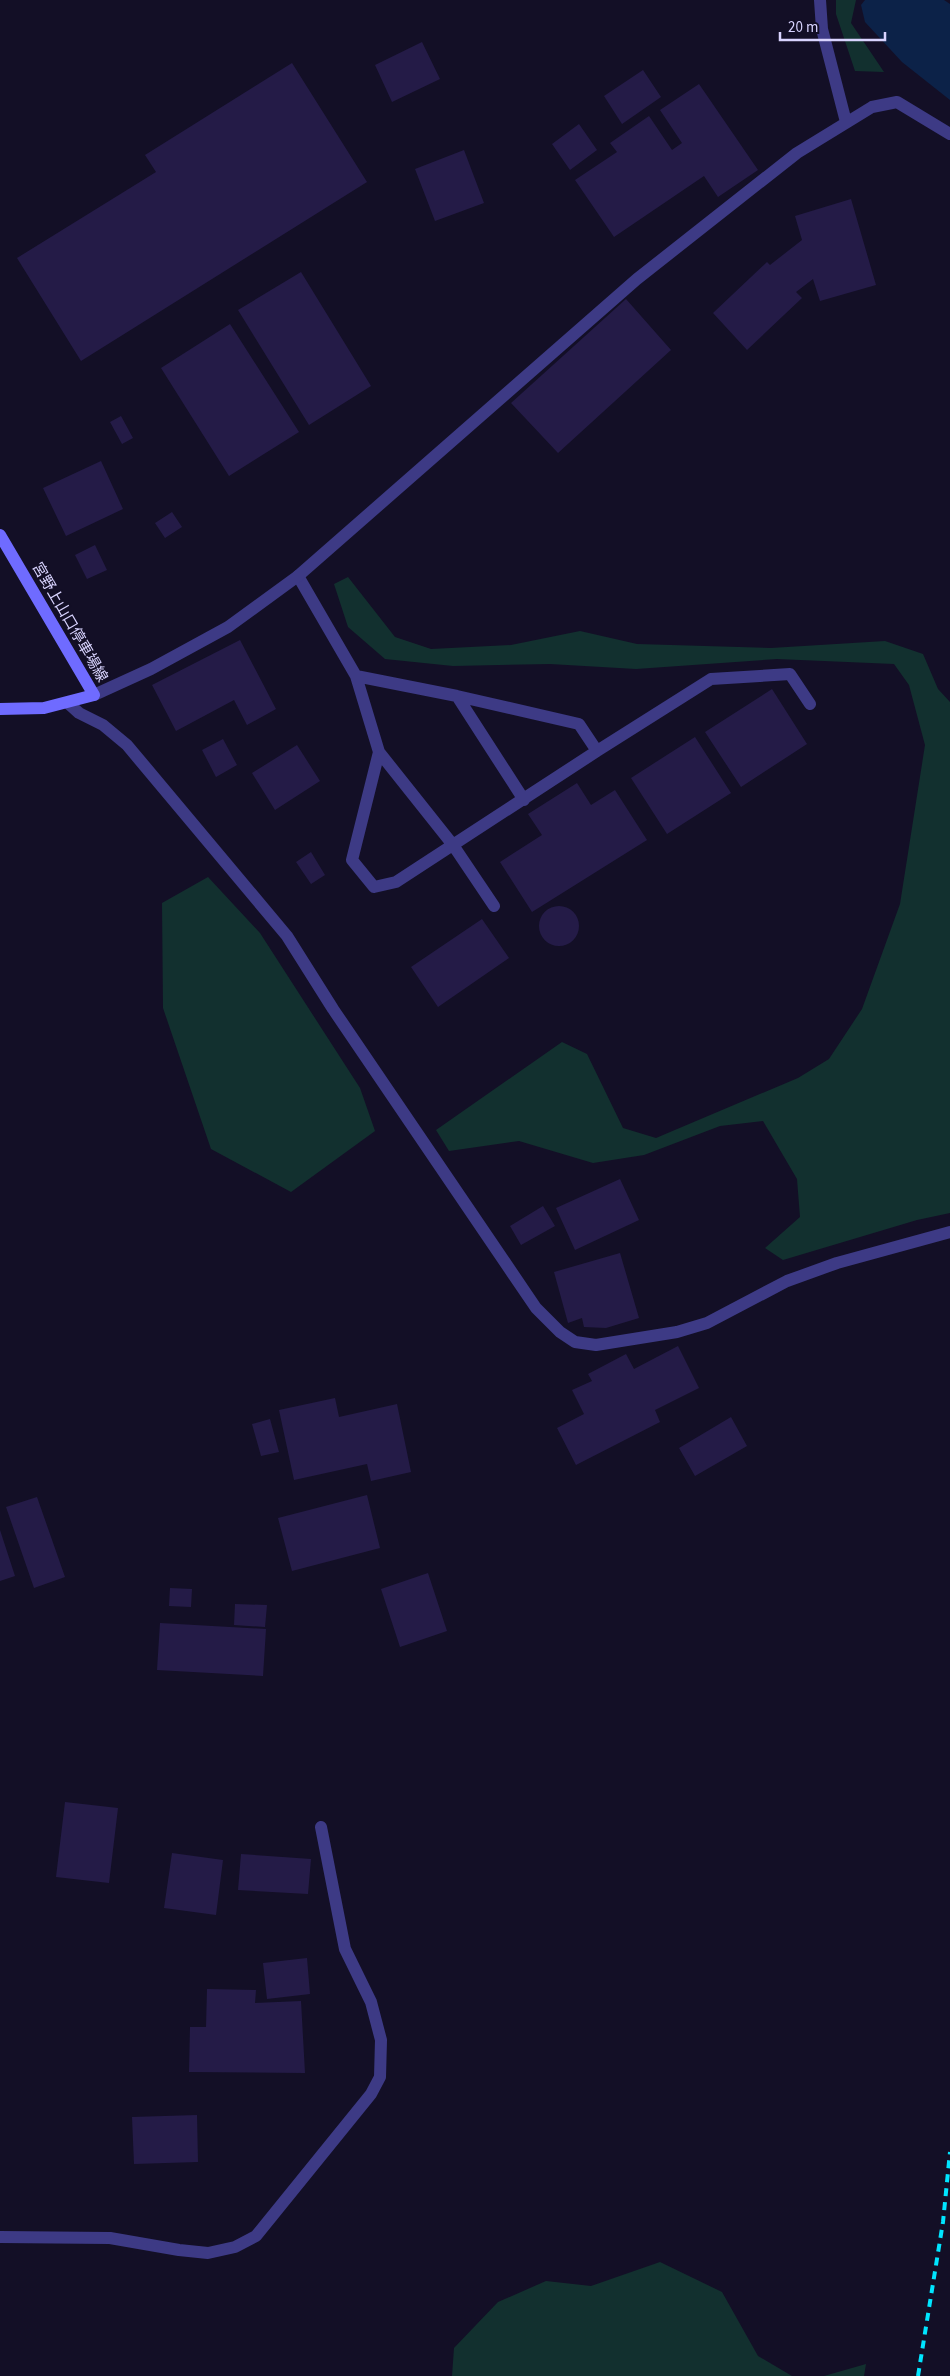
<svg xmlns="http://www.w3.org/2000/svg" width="950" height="2376" font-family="'Source Sans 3','Noto Sans JP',sans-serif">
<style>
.green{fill:#12302f}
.water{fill:#0c2248}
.building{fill:#241b47}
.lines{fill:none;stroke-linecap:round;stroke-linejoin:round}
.service{stroke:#3d3a85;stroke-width:12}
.minor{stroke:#3d3a85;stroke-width:12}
.secondary{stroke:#6f6bff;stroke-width:12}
.rail{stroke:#00e5ff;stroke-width:4;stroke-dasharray:8 6;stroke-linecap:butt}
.labels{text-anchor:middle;stroke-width:4;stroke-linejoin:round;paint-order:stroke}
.street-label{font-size:15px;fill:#d9d4ff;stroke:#130f26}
</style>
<rect width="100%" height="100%" fill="#130f26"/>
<path class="green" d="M836 0H856L851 23 884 72 855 71 836 14Z
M348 577 395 637 431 649 511 645 580 631 637 644 771 648 885 641 923 654 938 689 950 702V1213L917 1220 783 1260 765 1248 800 1217 797 1179 763 1121 720 1126 644 1155 593 1163 519 1141 449 1151 436 1130 562 1042 587 1054 623 1128 656 1138 798 1078 829 1059 862 1009 900 904 925 745 909 685 894 664 777 659 636 669 550 664 453 666 385 659 348 627 334 584Z
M208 877 260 933 360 1088 375 1131 291 1192 211 1149 163 1008 162 903Z
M660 2262 722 2292 758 2356 792 2376H452L454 2348 498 2302 546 2281 591 2286Z
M866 2364 864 2376H824Z"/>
<path class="water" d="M865 0H944L950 4V100L902 62 865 22 861 5Z"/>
<path class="building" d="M422 42 440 79 392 102 375 65Z
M292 63 367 182 81 361 17 258 156 172 145 155Z
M643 70 661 97 622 124 604 96Z
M699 84 758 170 718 197 704 176 614 237 575 180 617 152 610 143 649 116 672 150 682 143 660 110Z
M579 124 597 150 570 170 552 144Z
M464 150 484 203 435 221 415 169Z
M851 199 876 285 820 301 813 279 796 292 802 298 747 350 713 313 767 262 770 265 802 240 795 216Z
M301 272 371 386 309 425 238 310Z
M626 299 671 350 558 453 511 403Z
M230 324 299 432 229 476 161 368Z
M121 416 133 438 122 444 110 422Z
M101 461 123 509 66 536 43 488Z
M172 512 182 527 165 538 155 523Z
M95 545 107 570 87 579 75 555Z
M240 640 276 709 247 725 234 700 176 731 152 685Z
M772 689 807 744 741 787 705 732Z
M695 737 731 793 667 834 631 778Z
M223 739 237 765 216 777 202 750Z
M297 745 320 781 275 810 252 773Z
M577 783 591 805 615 790 647 840 532 912 500 862 542 835 528 814Z
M311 852 325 875 311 884 296 862Z
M539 926a20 20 0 1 1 40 0a20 20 0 1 1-40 0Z
M482 919 509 958 438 1007 411 967Z
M620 1179 639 1220 575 1250 556 1208Z
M543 1206 555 1226 521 1245 510 1226Z
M620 1253 639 1318 606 1328 584 1327 582 1318 568 1323 554 1272Z
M678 1346 699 1388 655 1410 660 1422 576 1465 557 1428 584 1414 572 1390 592 1381 588 1374 626 1354 634 1369Z
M335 1398 339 1417 397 1404 411 1472 371 1481 367 1464 294 1480 279 1410Z
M731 1417 747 1446 695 1476 679 1448Z
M270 1419 279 1452 261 1456 252 1424Z
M367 1495 380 1548 292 1571 278 1518Z
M37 1497 65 1577 34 1588 6 1507Z
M0 1530 15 1576 0 1581Z
M428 1573 447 1631 400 1647 381 1589Z
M170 1588 192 1589 191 1607 169 1606Z
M235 1604 267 1605 265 1627 234 1625Z
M160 1623 266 1629 263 1676 157 1670Z
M65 1802 118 1808 109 1883 56 1877Z
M172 1853 223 1860 216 1915 164 1908Z
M241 1854 311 1859 308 1894 238 1890Z
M307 1958 310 1994 267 1999 263 1963Z
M207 1989 256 1990 255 2003 301 2001 305 2073 189 2072 190 2027H206Z
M197 2115 198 2162 134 2164 132 2117Z"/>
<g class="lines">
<path class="service" d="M298 576 356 676 379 752 453 845 494 906
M356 676 457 696 579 724 597 751 711 679 790 674 810 704
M457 696 524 800
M379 752 352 860 374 887 396 882 597 751"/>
<path class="minor" d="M820 0 822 29 846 122
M94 695 151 669 228 627 298 576 637 279 797 153 872 107 897 102 950 134
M68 703 79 713 103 725 127 745 287 936 333 1009 536 1308 560 1332 575 1342 596 1345 677 1332 707 1323 787 1281 837 1263 950 1232
M0 2237 110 2238 179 2250 208 2253 235 2247 256 2236 371 2094 380 2077 381 2040 371 2002 345 1949 321 1827"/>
<path class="secondary" d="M0 535 94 695 44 708 0 709"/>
<path class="rail" d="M918 2376 943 2222 950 2152"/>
</g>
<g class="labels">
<g class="street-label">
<text transform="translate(70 622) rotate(60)" y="5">宮野上山口停車場線</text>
</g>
</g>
<path d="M780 32v8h105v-8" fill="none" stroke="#d9d4ff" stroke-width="2.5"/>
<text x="788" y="32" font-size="15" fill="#d9d4ff" stroke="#130f26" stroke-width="4" paint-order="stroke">20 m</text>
</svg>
